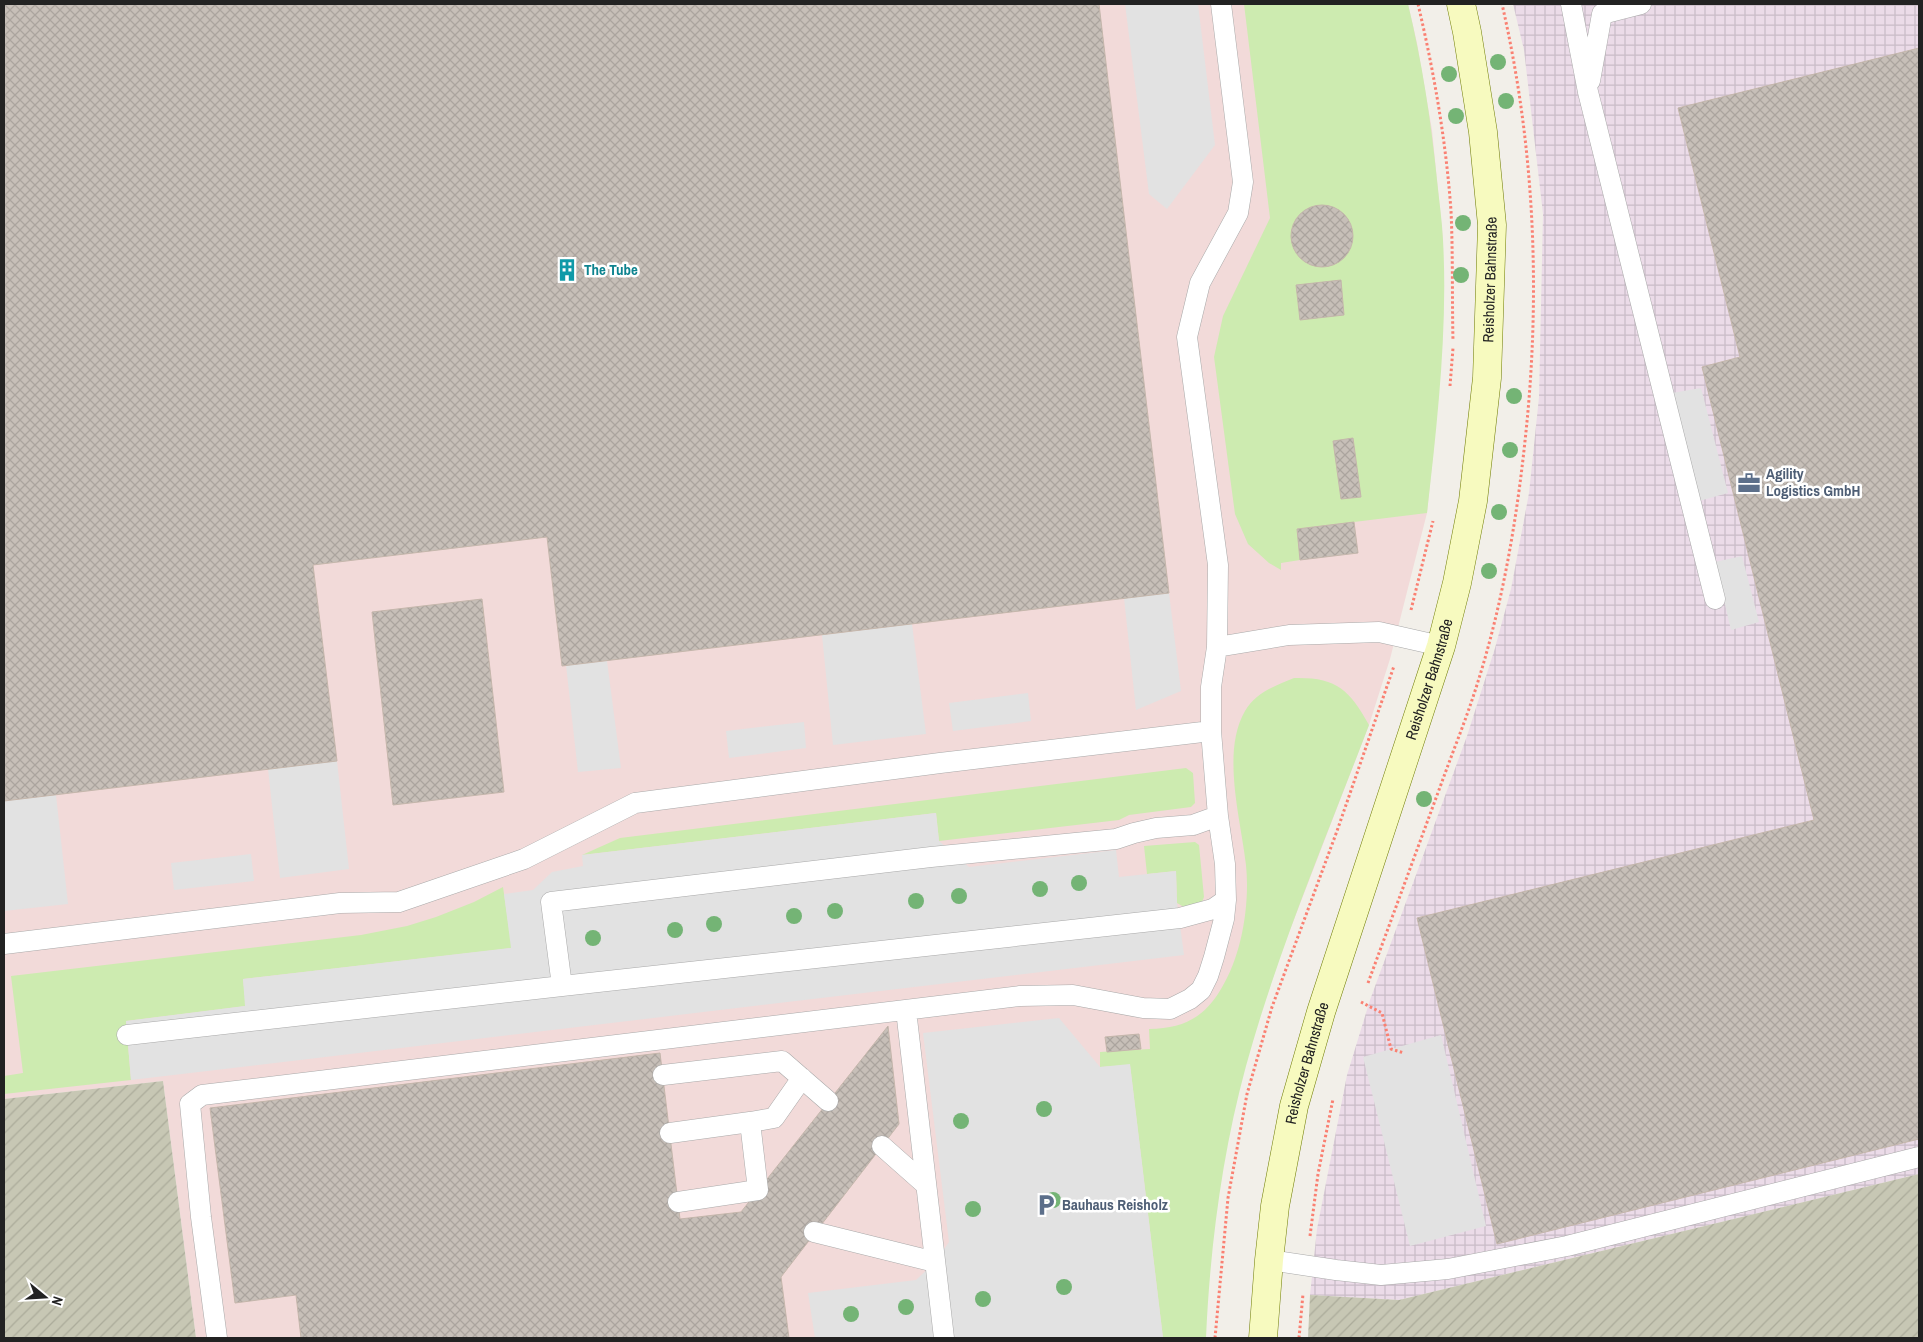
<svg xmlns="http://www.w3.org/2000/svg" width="1923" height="1342" font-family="'Archivo Narrow',sans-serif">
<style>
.commercial{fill:#f2dad9}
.industrial{fill:url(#industrial-grid)}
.construction{fill:url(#construction-furrows)}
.grass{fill:#cdebb0}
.parking{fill:#e2e2e2}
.building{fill:url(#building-cross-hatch);stroke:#c4b6ab}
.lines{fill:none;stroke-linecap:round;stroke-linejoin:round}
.lane-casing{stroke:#a9a9a9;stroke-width:21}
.secondary-casing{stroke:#707d05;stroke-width:29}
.path{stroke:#fa8072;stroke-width:3;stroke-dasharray:2.5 2.5;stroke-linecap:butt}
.lane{stroke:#fff;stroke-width:20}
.secondary{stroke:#f7fabf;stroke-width:28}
.tree{fill:#74b475}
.labels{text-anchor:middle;stroke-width:5;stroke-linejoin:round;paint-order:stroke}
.culture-label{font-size:15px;font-weight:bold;fill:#0d838f;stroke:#fff;text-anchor:start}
.street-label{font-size:15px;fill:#222;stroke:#fff}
.service-label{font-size:15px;font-weight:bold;fill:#4e5e75;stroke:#fff;text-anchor:start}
</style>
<defs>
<pattern id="industrial-grid" width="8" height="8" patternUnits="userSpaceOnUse" patternTransform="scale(1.25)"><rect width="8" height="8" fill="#ebdbe8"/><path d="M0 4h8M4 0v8" fill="none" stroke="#c9bcc7"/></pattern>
<pattern id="construction-furrows" width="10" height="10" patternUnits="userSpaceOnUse" patternTransform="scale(1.25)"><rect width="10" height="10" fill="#c7c7b4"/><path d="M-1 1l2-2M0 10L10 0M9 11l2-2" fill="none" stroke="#abab9a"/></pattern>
<pattern id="building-cross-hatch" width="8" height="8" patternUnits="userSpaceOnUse" patternTransform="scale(1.25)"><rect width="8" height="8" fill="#c7bfb8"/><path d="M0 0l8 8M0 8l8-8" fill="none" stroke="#aba49e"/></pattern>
</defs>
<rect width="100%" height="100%" fill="#f2efe9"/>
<path class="commercial" d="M4 4H1408L1417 43 1432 130 1443 240V311L1434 445 1427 513 1390 659 1369 725 1283 948 1245 1060 1220 1172 1206 1305V1338H196L163 1081 4 1099Z"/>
<path class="industrial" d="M1513 4H1919V1174L1399 1300 1310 1295 1317 1229 1347 1075 1370 1000 1467 736 1495 648 1511 589 1529 493 1539 397 1543 214 1524 50Z"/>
<path class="construction" d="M163 1081 196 1338H4V1099Z
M1919 1174V1338H1308L1310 1295 1399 1300Z"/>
<path class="grass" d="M1244 4H1408C1422 62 1431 120 1437 180 1439 200 1442 220 1443 240 1448 329 1437 425 1427 513L1297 529 1300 560 1281 563V570L1269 563 1248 544 1235 514 1214 357 1223 316 1270 218Z
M1294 678C1336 677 1349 689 1369 725 1326 838 1278 950 1246 1066 1222 1154 1210 1247 1206 1338H1163L1130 1065 1100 1067V1052L1150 1049 1149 1029C1183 1028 1203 1019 1221 989 1242 955 1250 904 1246 865 1241 820 1221 752 1245 711 1256 692 1275 686 1294 678Z
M1186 768 1193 773 1195 803 1191 807 1129 815 1119 820 939 841 936 813 582 855 620 838Z
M1195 842 1199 845 1204 897 1202 902 1184 907 1177 903 1176 871 1147 874 1144 846Z
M503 887 512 948 243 979 246 1006 126 1021 131 1080 4 1094V1076L23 1073 11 976 361 935 407 926 436 917 474 902Z"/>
<path class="parking" d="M1125 4H1198L1215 145 1167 209 1149 194Z
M1701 388 1728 493 1699 501 1672 393Z
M1742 556 1759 622 1731 630 1715 562Z
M1169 593 1181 691 1136 710 1124 598Z
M912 624 926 734 833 745 822 635Z
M607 661 621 768 578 772 566 665Z
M1028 693 1031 721 953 731 949 703Z
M804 722 806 748 729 758 726 731Z
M337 761 349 869 280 878 268 769Z
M56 795 68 904 4 911V801Z
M936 813 939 841 969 867 1116 850 1119 877 1176 871 1177 903 1184 955 131 1080 126 1021 245 1006 243 979 511 948 504 894 533 890 552 872 583 866 582 855Z
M251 854 254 881 174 890 171 863Z
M1059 1018 1100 1067 1130 1064 1163 1338H815L808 1293 916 1280 935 1262 949 1242 923 1033Z
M1441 1035 1486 1226 1410 1246 1363 1057Z"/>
<path class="building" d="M4 4H1099L1169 593 562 666 547 537 313 565 337 761 4 801Z
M1919 48V1139L1497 1244 1417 918 1814 820 1702 367 1740 357 1678 108Z
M1291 236a31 31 0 1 1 62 0a31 31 0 1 1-62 0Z
M1341 280 1344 315 1300 320 1296 285Z
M1353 438 1361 497 1341 499 1333 441Z
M1354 522 1358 553 1300 560 1297 529Z
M482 599 504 792 393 805 372 612Z
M888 1026 899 1124 781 1277 789 1338H301L296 1295 235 1303 210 1108 660 1053 680 1219 741 1212Z
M1139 1034 1141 1049 1107 1052 1105 1037Z"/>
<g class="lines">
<defs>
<path id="lane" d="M1571 4 1588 92 1715 599
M1590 81 1602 14 1641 4
M1217 647 1289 635 1379 632 1441 646
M1218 816 1193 825 1156 828 1134 833 1116 839 931 857 551 902 562 986 1180 918 1213 909 1226 900
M4 944 340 903 399 902 524 859 635 803 940 763 1211 731
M906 1010 944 1338
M127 1035 562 986
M663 1075 782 1061 828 1101
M670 1133 750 1122
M882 1146 926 1185
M678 1202 758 1190 750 1122 774 1118 802 1078
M814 1232 935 1262
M1269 1260 1336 1270 1381 1275 1448 1269 1567 1246 1919 1157
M217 1338 201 1217 190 1104 202 1095 1020 996 1073 995 1143 1008 1170 1009 1190 999 1201 990 1208 976 1214 957 1224 919 1226 900 1225 864 1218 816 1211 731V687L1217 647 1218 565 1187 337 1200 283 1238 213 1243 182 1221 4"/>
<g id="secondary">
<path id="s1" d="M1263 1338 1269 1260 1275 1206 1294 1106 1321 1012 1441 646 1457 583 1473 501 1487 378 1492 225 1483 132 1467 32 1461 4"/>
</g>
</defs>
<use href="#lane" class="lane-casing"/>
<use href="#secondary" class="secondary-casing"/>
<path class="path" d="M1418 4C1434 72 1446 141 1451 211 1453 254 1452 298 1453 341
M1450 386 1453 348
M1411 610 1433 521
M1368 983C1393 915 1418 847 1443 779 1453 751 1465 722 1474 694 1501 612 1516 526 1525 441 1541 295 1535 148 1502 4
M1361 1002 1382 1013 1391 1049 1404 1053
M1310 1236 1318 1174 1333 1099
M1215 1338 1228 1198 1247 1094 1272 1007 1337 831 1394 666
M1299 1338 1303 1294"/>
<use href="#lane" class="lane"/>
<use href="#secondary" class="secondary"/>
</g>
<g class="tree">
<circle cx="1498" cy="62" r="8"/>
<circle cx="1449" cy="74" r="8"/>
<circle cx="1506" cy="101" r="8"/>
<circle cx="1456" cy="116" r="8"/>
<circle cx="1463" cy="223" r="8"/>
<circle cx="1461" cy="275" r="8"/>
<circle cx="1514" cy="396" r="8"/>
<circle cx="1510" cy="450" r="8"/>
<circle cx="1499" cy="512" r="8"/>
<circle cx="1489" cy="571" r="8"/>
<circle cx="1424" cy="799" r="8"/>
<circle cx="1079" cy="883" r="8"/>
<circle cx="1040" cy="889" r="8"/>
<circle cx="959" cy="896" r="8"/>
<circle cx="916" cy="901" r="8"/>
<circle cx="835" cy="911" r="8"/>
<circle cx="794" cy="916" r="8"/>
<circle cx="714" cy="924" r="8"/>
<circle cx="675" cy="930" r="8"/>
<circle cx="593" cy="938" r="8"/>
<circle cx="1044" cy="1109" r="8"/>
<circle cx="961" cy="1121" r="8"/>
<circle cx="1053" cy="1200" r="8"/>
<circle cx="973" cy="1209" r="8"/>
<circle cx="1064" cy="1287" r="8"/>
<circle cx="983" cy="1299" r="8"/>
<circle cx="906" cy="1307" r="8"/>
<circle cx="851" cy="1314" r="8"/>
</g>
<defs>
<symbol id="building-bare" viewBox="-9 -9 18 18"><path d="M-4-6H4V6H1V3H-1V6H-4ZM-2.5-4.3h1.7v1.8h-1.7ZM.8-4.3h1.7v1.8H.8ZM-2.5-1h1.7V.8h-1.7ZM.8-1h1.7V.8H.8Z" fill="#0f9aa8" stroke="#fff" stroke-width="2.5" paint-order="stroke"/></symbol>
<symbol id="office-bare" viewBox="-9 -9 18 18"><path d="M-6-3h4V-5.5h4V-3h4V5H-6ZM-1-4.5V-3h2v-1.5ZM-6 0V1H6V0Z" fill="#5c6f8a" stroke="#fff" stroke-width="2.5" paint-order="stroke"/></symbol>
<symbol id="parking-bare" viewBox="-9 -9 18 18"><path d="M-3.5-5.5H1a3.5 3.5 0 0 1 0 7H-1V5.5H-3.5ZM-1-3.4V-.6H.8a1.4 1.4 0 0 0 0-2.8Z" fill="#5c6f8a" stroke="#fff" stroke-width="2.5" paint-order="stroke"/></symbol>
</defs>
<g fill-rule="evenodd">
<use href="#building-bare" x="551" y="254" width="32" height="32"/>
<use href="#office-bare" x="1733" y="467" width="32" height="32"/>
<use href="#parking-bare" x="1030" y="1189" width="32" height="32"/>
</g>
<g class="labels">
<g class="culture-label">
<text x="584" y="275">The Tube</text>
</g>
<g class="street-label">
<text dy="5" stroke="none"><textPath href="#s1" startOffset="1088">Reisholzer Bahnstraße</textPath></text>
<text dy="5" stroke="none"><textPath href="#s1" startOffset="682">Reisholzer Bahnstraße</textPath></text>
<text dy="5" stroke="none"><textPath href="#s1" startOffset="279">Reisholzer Bahnstraße</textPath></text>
</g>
<g class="service-label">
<text x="1766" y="479">Agility<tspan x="1766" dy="17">Logistics GmbH</tspan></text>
<text x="1062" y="1210">Bauhaus Reisholz</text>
</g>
</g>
<rect width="1923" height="1342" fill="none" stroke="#222222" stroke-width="10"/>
<g transform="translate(45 1297) rotate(108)" stroke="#ffffff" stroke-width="4" paint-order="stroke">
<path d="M0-4L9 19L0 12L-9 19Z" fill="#222222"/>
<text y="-8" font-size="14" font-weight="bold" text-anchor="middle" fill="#222222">N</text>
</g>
</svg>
